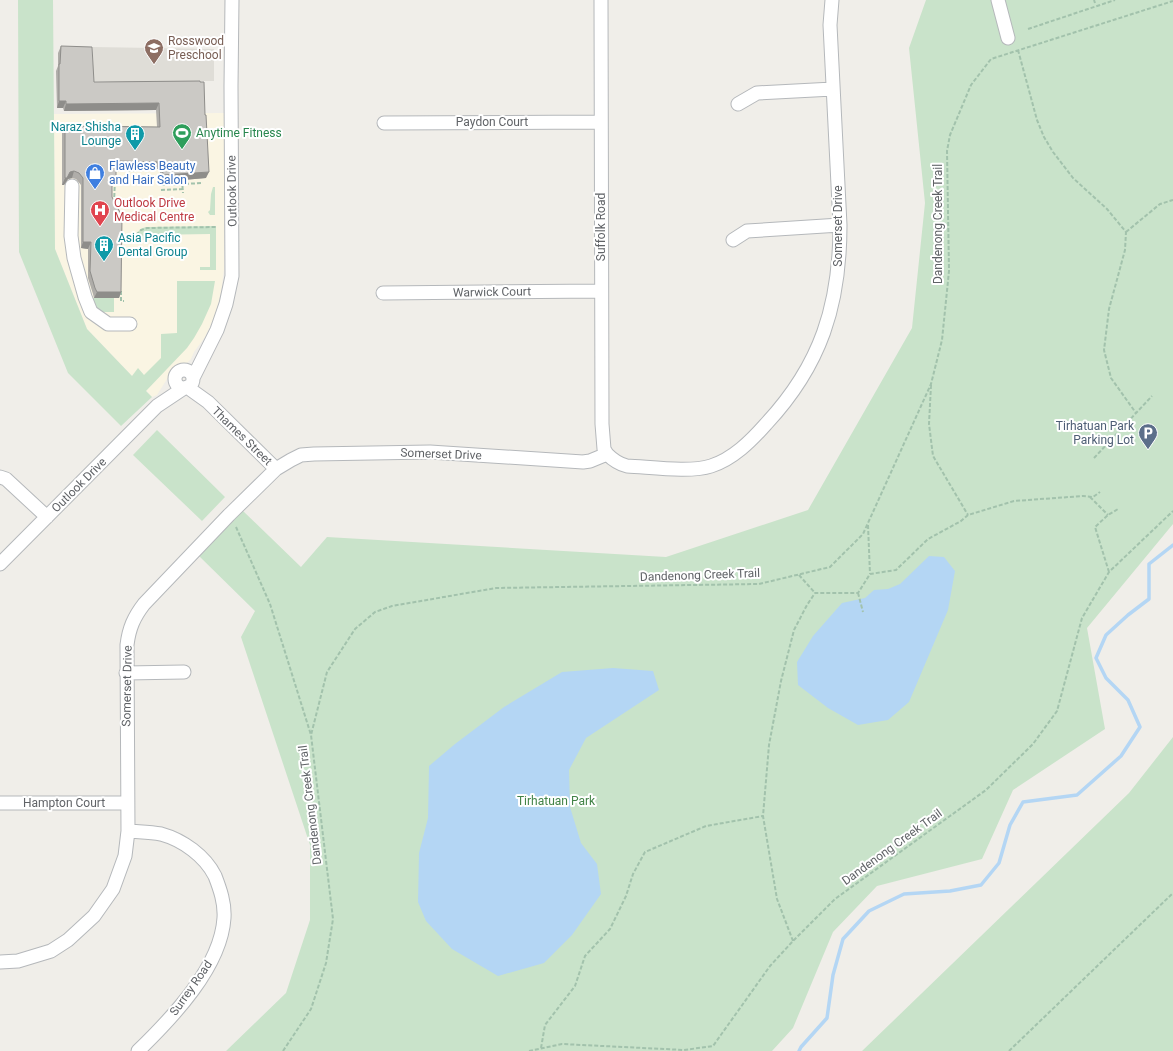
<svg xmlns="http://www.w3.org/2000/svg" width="1173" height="1051" font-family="Roboto,sans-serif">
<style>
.commercial{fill:#faf5e3}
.education{fill:#dfddd7}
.green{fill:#c9e3ca}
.water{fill:#b4d6f4}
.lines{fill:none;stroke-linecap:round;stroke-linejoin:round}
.stream{stroke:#b4d6f4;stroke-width:3.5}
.minor-casing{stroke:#b5b8bb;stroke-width:15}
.path{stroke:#a2c2ac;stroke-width:2;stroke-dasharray:4 2;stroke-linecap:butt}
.minor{stroke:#fff;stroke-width:13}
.wall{fill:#afada9}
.shaded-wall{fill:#8e8d8a}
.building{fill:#cbc9c5;stroke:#8e8d8a}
.labels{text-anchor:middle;stroke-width:4;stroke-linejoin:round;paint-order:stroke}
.education-label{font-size:12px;fill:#785e54;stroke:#fff;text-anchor:start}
.street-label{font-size:12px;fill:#606367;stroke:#fff}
.culture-label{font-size:12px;fill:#0d838f;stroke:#fff;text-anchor:end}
.leisure-label{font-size:12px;fill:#27864d;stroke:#fff;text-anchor:start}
.shop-label{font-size:12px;fill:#366cbe;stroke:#fff;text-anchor:start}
.health-label{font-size:12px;fill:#be3a42;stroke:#fff;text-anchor:start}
.service-label{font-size:12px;fill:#4e5e75;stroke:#fff;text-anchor:end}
.park-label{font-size:12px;fill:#428347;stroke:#fff}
</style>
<rect width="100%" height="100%" fill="#f0eee9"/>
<path class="commercial" d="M224 113V269L221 293 215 316 205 337 194 352 191 359 186 364 175 370 167 379 157 395 152 397 87 329 55 249 54 114Z"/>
<path class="education" d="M93 47 214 49V81H93Z"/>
<path class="green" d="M18 0H53L55 249 87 329 132 376 138 368 144 375 161 358V334L177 333V281H215L211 304 202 324 194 338 187 348 146 391 152 397 121 426 68 373 19 252Z
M926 0H1173V524L1087 628 1105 729 1013 790 982 859 877 886 833 932 793 1028 772 1051H226L286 993 310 920V845L241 637 255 611 199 556 243 511 301 567 327 537 666 557 808 510 912 328 925 203 909 48Z
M213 187H215V215H210L208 212 210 210 211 194Z
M216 226V270H200V267H210V234L147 235 146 240H136C136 232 140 228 147 227Z
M93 298H114V312H98Z
M157 430 225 497 202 521 133 455Z
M1173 737V1051H862L1129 793Z"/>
<path class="water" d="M929 556 944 557 955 571 948 610 909 702 888 720 858 725 828 708 798 685 797 662 813 636 842 603 865 598 874 590 888 589 900 584Z
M613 668 653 671 659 690 586 738 569 770 570 807 581 843 597 864 601 894 572 935 544 963 498 976 452 949 426 921 418 902 419 853 428 818 429 766 455 744 504 707 562 672Z"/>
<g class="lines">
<path class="stream" d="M799 1051 801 1047 827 1018 833 975 843 939 869 911 904 894 950 891 981 885 999 863 1010 825 1023 802 1077 795 1121 756 1140 727 1128 700 1106 678 1096 658 1106 635 1128 615 1149 599V564L1173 545"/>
<defs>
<path id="minor" d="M601 0 602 424 604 449 607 454
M998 0 1008 38
M738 104 757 93 833 89
M384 123 600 122
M72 186 71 236 74 258 85 297 91 312 108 324H130
M733 240 747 231 840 225
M383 293 601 291
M175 379a9 9 0 1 1 18 0a9 9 0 1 1-18 0Z
M193 378 217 330 226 304 232 276 231 86 232 0
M187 387 208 402 276 469
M0 477 6 479 47 517
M0 564 157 406 184 388
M126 673 184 672
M0 803H127
M128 831C139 832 150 832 161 834 183 840 205 856 215 876 220 889 225 903 224 918 221 967 172 1018 138 1051
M0 962 18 961 51 951 68 940 94 916 113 889 125 856 128 831 127 645C129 628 134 617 144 604L229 515 276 469 291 460 301 455 314 454 430 452 583 462 590 461 607 454C613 460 618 464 627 466 650 467 690 473 711 466 733 459 751 441 766 424 821 365 840 305 840 225L830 25 832 0"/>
</defs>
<use href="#minor" class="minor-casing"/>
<path class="path" d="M1094 0 1095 3
M1028 29 1115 0
M1018 50 1037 120 1044 137 1053 152 1073 178 1107 209 1126 232 1125 250 1109 309 1104 350 1111 378 1136 413
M115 171 151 170
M182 180 183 193
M161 185 203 183
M161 190 183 189
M114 203 115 179
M1126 232 1160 204 1173 200
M136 235 141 230 147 228 217 227
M121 291V301H124
M931 385 929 424 933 456 968 515
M1094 458 1152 396
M1090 497 1108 515
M868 525 870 574
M236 527 270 604 311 735
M1109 572 1095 527 1108 515 1118 509
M799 575 815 593
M858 593 863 612
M793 941 777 899 763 816 769 745 781 681 794 630 807 605 815 593H858L870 574 896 570 928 539 961 521 968 515 1014 501 1083 496 1093 497 1100 492
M541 1048 545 1025 575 986 585 956 610 929 626 896 633 874 645 852 706 826 763 816
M283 1051 311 1009 326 963 333 919 311 735 327 672 355 629 375 612 392 606 496 588 759 584 830 567 863 534 931 384 942 340 949 271 947 151 950 135 971 85 991 59 1173 1
M529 1051 562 1044 684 1050 713 1046 770 966 793 941 835 899 986 790 1033 744 1057 711 1082 618 1109 572 1173 511
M1009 1051 1173 893"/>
<use href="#minor" class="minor"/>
</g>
<path class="wall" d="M61 46 94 82 200 81 206 178 160 182V169L116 168 113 185H112V197L121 292 119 298H94L93 294 88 278V249L81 248V185L76 179 72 178 68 179 64 185H62V133L65 126 157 127 156 110 64 111 63 108H57L56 71 58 66V53Z"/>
<path class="shaded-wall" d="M59 101H66L63 108H57Z
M159 103 156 110 64 111 66 104Z
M116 161 162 162 160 169 113 168Z
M74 171 72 178 68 179 64 185H62L65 178 70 172Z
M209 172 206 178 160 182 163 175Z
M112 178H116L113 185 110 184Z
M83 242H91L88 249 81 248Z
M97 292H121L119 298H94Z"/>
<path class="building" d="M61 46 92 47 94 82 200 81V82H204L205 115H206L209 172 163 175 162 162 116 161V178H112V197L122 216 121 292H97L95 288 90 271 91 242H83V178L79 173 74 171 70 172 67 178H65V126L160 127 159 103 66 104V101H59V64H60Z"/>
<defs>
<symbol id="school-pin" viewBox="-11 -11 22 30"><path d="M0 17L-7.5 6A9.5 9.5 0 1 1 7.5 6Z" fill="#8d6e63" stroke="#fff"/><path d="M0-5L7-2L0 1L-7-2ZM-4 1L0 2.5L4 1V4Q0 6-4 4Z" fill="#fff"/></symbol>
<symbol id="stadium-pin" viewBox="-11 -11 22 30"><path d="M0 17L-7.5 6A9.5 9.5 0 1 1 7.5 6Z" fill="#2e9e5b" stroke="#fff"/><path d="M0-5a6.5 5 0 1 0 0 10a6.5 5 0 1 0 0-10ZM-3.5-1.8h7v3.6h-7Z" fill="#fff"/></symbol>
<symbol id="building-pin" viewBox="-11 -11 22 30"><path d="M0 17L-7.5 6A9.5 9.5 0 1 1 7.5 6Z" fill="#0f9aa8" stroke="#fff"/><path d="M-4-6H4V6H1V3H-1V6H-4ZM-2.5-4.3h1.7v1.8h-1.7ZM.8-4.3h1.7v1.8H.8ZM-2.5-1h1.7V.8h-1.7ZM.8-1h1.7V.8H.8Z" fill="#fff"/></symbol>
<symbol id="shop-pin" viewBox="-11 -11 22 30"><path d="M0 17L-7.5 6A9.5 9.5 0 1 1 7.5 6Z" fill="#3f7fe0" stroke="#fff"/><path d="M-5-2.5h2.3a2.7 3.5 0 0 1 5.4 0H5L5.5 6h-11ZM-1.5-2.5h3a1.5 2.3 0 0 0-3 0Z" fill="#fff"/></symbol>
<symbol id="hospital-pin" viewBox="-11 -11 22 30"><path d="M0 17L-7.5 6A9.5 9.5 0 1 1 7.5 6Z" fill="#e0444e" stroke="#fff"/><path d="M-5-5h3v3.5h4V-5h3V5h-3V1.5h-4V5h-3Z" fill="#fff"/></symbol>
<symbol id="parking-pin" viewBox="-11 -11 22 30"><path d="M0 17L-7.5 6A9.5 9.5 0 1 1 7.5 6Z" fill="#5c6f8a" stroke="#fff"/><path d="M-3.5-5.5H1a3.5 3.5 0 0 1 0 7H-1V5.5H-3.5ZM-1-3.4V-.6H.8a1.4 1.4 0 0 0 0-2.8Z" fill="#fff"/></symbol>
</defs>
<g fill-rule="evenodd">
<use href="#school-pin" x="143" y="37" width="22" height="30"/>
<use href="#stadium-pin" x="171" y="122" width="22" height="30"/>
<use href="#building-pin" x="124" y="123" width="22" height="30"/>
<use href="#shop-pin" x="84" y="162" width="22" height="30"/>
<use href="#hospital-pin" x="89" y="199" width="22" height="30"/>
<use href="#building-pin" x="93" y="234" width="22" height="30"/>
<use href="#parking-pin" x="1137" y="422" width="22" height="30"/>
</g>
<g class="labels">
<g class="education-label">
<text x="168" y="45">Rosswood<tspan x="168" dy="14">Preschool</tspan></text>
</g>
<g class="street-label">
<text x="492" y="126">Paydon Court</text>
<text transform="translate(232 191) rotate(-91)" y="4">Outlook Drive</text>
<text transform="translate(938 224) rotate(-90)" y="4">Dandenong Creek Trail</text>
<text transform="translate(838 226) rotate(-90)" y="4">Somerset Drive</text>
<text transform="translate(601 227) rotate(-90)" y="4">Suffolk Road</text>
<text transform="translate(492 292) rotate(-1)" y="4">Warwick Court</text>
<text transform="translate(242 436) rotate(44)" y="4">Thames Street</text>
<text transform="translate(441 454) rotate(2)" y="4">Somerset Drive</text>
<text transform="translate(79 485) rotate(-45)" y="4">Outlook Drive</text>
<text transform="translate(700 575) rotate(-2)" y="4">Dandenong Creek Trail</text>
<text transform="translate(127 686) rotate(-89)" y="4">Somerset Drive</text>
<text x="64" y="807">Hampton Court</text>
<text transform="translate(310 805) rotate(-97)" y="4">Dandenong Creek Trail</text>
<text transform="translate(892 847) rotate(-36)" y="4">Dandenong Creek Trail</text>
<text transform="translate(191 988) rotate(-55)" y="4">Surrey Road</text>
</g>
<g class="culture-label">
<text x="121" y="131">Naraz Shisha<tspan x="121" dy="14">Lounge</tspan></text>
<text x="118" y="242" text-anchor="start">Asia Pacific<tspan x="118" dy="14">Dental Group</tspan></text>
</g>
<g class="leisure-label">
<text x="196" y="137">Anytime Fitness</text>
</g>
<g class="shop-label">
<text x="109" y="170">Flawless Beauty<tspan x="109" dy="14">and Hair Salon</tspan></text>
</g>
<g class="health-label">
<text x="114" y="207">Outlook Drive<tspan x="114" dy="14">Medical Centre</tspan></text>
</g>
<g class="service-label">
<text x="1134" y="430">Tirhatuan Park<tspan x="1134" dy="14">Parking Lot</tspan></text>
</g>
<g class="park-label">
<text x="556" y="805">Tirhatuan Park</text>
</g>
</g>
</svg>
